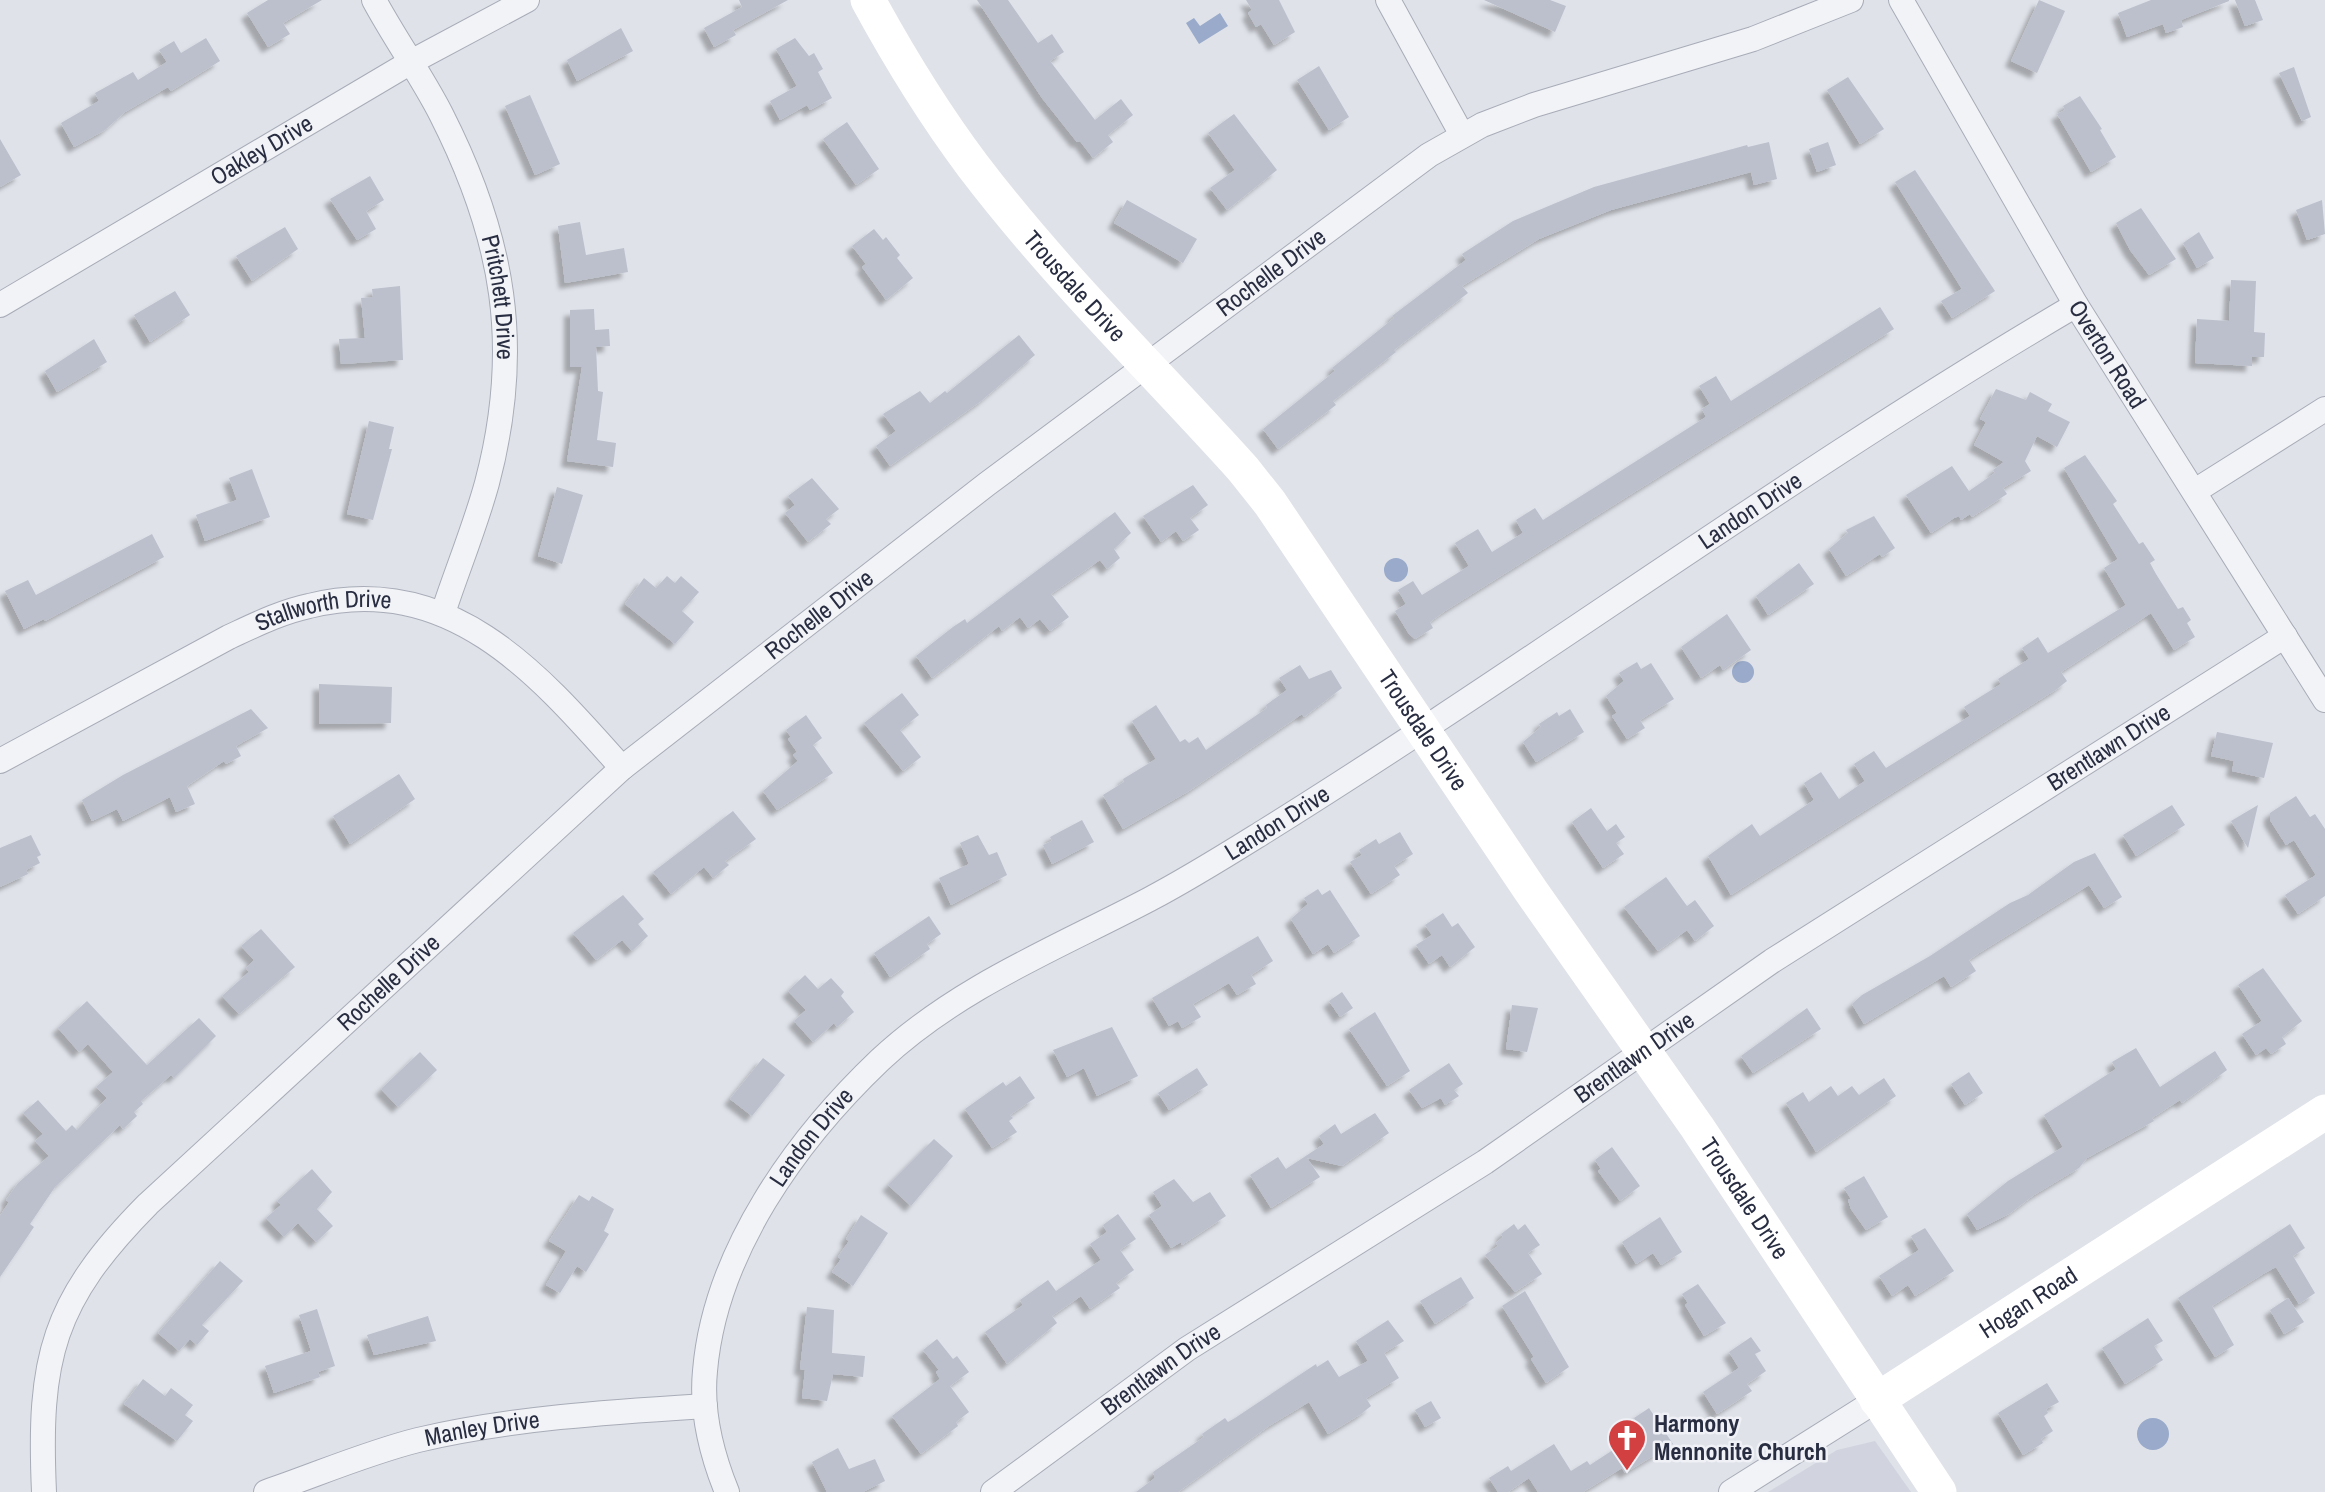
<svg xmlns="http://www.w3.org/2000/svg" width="2325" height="1492" font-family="'Archivo Narrow',sans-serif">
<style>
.built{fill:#d1d4de}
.water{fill:#99aaca}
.building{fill:#bcc0cc;filter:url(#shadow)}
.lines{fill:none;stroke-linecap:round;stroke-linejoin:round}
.street-casing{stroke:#a8acb7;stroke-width:26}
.street{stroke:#f2f3f7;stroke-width:24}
.secondary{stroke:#fff;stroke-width:35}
.labels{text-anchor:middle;stroke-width:5;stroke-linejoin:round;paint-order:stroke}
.street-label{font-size:24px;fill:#282d41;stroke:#eff1f6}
.poi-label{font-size:24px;font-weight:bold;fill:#282d41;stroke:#eff1f6;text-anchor:start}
</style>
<defs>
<filter id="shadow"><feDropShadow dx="-6" dy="6" stdDeviation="2" flood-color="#0004"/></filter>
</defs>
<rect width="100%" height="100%" fill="#dfe2e9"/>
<path class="built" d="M1875 1441 1911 1492H1768L1837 1450Z"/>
<path class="water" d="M1220 13 1228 26 1199 44 1186 23 1194 18 1200 26Z
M1384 570a12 12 0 1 1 24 0a12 12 0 1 1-24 0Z
M1732 672a11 11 0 1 1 22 0a11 11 0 1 1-22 0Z
M2137 1434a16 16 0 1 1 32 0a16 16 0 1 1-32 0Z"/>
<path class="building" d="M268 0H322L283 23 290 34 268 47 247 13Z
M739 0H788L733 30 736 35 714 47 704 28 742 7Z
M977 0H1008L1038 43 1052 34 1064 52 1050 61 1095 120 1121 99 1133 115 1108 135 1113 142 1093 158 1080 141 1077 142 1042 98Z
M1246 0H1279L1295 32 1274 45 1261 24 1256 27 1248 13 1252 10Z
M1484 0H1550L1566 6 1555 32Z
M2039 0 2065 11 2037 73 2011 61Z
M2151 0H2229V1L2181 20 2183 27 2166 33 2163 24 2127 37 2118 13Z
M2235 0H2255L2263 20 2245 26Z
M621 28 633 51 577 81 567 60Z
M206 38 220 61 171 91 168 87 125 112 105 130 74 147 61 123 99 101 95 93 133 72 138 80 167 62 159 50 174 41 181 53Z
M795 38 809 56 814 53 823 69 818 72 832 98 810 110 807 105 780 120 770 101 797 86 776 49Z
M1319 66 1349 117 1329 130 1297 80Z
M2294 67 2311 117 2302 121 2279 73Z
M1848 77 1884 129 1860 144 1827 90Z
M530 95 560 164 535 175 505 106Z
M2080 96 2102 129 2100 130 2116 157 2091 172 2057 114 2065 110 2063 106Z
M1234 114 1277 170 1227 210 1210 188 1235 170 1208 133Z
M847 122 879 169 856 185 823 139Z
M0 139 21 175 0 187Z
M1769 142 1777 179 1754 185 1751 172 1611 210 1539 239 1462 286 1468 293 1394 350 1396 352 1333 401 1336 405 1278 449 1263 429 1335 371 1332 368 1394 318 1392 316 1466 260 1462 254 1513 221 1594 187 1747 145 1748 147Z
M1828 142 1836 165 1817 172 1809 149Z
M1915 170 1995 291 1952 318 1941 301 1962 289 1895 182Z
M370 176 384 200 366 211 376 229 357 240 330 199Z
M1127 200 1197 239 1183 263 1114 223Z
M2322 200 2325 234 2307 240 2296 210Z
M2141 208 2176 259 2149 275 2130 250 2116 223Z
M580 222 586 255 624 248 628 272 565 283 558 226Z
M285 227 298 249 252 281 236 256Z
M874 229 883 240 886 237 900 255 897 258 913 278 886 300 862 267 866 264 852 246Z
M2199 232 2214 258 2197 268 2183 243Z
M2231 280 2256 281 2254 332 2265 333 2264 357H2252V366L2195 363 2197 319 2229 321Z
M400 286 403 360 341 364 339 339 365 338 361 298 373 297 372 289Z
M175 291 190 315 150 342 134 315Z
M1880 307 1894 329 1445 611 1430 622 1433 628 1415 639 1409 634 1395 611 1406 604 1398 590 1413 581 1422 595 1469 566 1455 543 1478 529 1492 552 1523 533 1516 520 1535 508 1543 520 1706 417 1702 409 1710 404 1699 386 1716 376 1731 401Z
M594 309 595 330 609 329 610 346 596 347 598 391 603 392 597 440 616 443 613 467 567 461 582 367H570V310Z
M1019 335 1035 355 981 401 890 466 876 446 896 431 883 414 920 391 930 403 945 391 947 393Z
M94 339 107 362 57 392 45 371Z
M1996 389 2026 400 2030 392 2052 404 2048 411 2070 422 2057 447 2037 436 2025 461 2031 471 2003 488 2007 494 1972 517 1970 514 1961 520 1959 516 1954 518 1931 533 1906 495 1952 466 1969 491 1995 473 1993 470 2004 462 1974 445 1986 422 1980 419Z
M369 421 394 427 389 449H392L373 520 347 514Z
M2085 455 2117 501 2113 504 2139 544 2143 542 2155 560 2150 563 2156 574 2178 609 2183 607 2191 620 2187 623 2195 637 2174 650 2151 613 2061 672 2067 681 2057 689 1731 895 1708 856 1752 824 1760 836 1814 800 1804 783 1821 772 1839 799 1865 781 1854 764 1874 751 1886 768 1970 716 1964 707 2001 684 1998 679 2029 659 2022 648 2038 637 2048 653 2126 605 2104 568 2118 559 2064 468Z
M252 469 270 517 205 541 196 515 237 500 229 478Z
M812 478 839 509 826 519 831 524 808 542 785 513 795 505 788 496Z
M1193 485 1208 505 1190 518 1199 530 1183 541 1176 531 1161 542 1143 516Z
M557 487 583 495 562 564 538 556Z
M1115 512 1131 533 1114 549 1120 558 1107 569 1100 560 1051 594 1069 617 1050 631 1040 619 1028 628 1020 617 1002 631 999 626 932 678 916 656 953 627 965 619 967 623Z
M1874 516 1895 548 1882 557 1880 554 1846 576 1829 549 1848 533 1846 530Z
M152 534 164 557 45 621 44 619 24 629 5 591 28 580 36 595Z
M1799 563 1814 584 1768 615 1756 596Z
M667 576 675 583 681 576 699 592 682 611 694 622 675 644 625 604 644 578 656 588Z
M1727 614 1751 650 1723 670 1720 665 1701 678 1681 647Z
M1637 662 1641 669 1651 663 1674 699 1640 720 1645 728 1627 739 1612 716 1617 713 1606 696 1624 681 1619 673Z
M1300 665 1309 679 1331 670 1342 688 1304 717 1302 714 1189 791 1123 829 1103 795 1124 782 1123 779 1156 759 1132 721 1156 705 1180 742 1185 739 1189 743 1198 737 1206 750 1267 708 1266 705 1287 690 1279 678Z
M319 684 392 687 391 723 319 724Z
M902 693 919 715 900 730 921 757 903 771 864 723Z
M251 709 268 728 236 746 241 756 226 764 224 761 187 786 195 804 176 812 170 797 123 821 117 809 92 821 82 800 123 775Z
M1570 709 1584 732 1536 762 1523 742 1541 727 1539 724 1557 712 1559 716Z
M806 715 822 738 813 745 833 773 777 810 763 791 798 761 793 755 797 752 788 739 791 737 786 730Z
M2217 732 2273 743 2264 778 2232 771 2234 761 2211 756Z
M399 774 415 799 350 844 333 816Z
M2296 796 2310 817 2315 814 2325 829V896L2298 914 2285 895 2316 875 2294 840 2286 845 2270 820V813Z
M2172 805 2185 825 2136 856 2123 835Z
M2258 805 2248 848 2231 821Z
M1591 808 1607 831 1616 824 1625 837 1616 843 1624 854 1603 868 1572 822Z
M733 811 756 839 725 861 729 865 713 878 704 867 671 894 653 872Z
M1082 820 1094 842 1052 864 1043 845 1052 841 1050 837Z
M1400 832 1413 854 1394 866 1400 875 1371 894 1350 862 1362 855 1359 850 1376 839 1379 844Z
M31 835 41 855 37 857 40 863 26 870 28 874 0 887V848Z
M978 835 989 855 997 852 1007 875 951 905 939 878 969 864 960 843Z
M2095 853 2122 897 2104 908 2089 885 1979 953 1969 960 1976 971 1951 987 1944 976 1864 1024 1852 1004 1862 995 1930 956 2010 903 2028 895 2074 862Z
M1666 877 1687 906 1695 900 1714 926 1695 941 1687 930 1658 951 1624 907Z
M1318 889 1322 895 1330 890 1360 936 1334 953 1328 944 1313 954 1291 919 1308 904 1304 898Z
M623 895 644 919 638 924 648 936 632 951 622 940 596 960 573 933Z
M1443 913 1452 927 1458 923 1475 947 1450 967 1442 955 1429 964 1416 945 1432 935 1425 925Z
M929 916 941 934 927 944 930 949 890 977 874 953Z
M261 929 295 967 239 1014 222 996 249 972 246 968 254 960 241 946Z
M1258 936 1273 961 1251 975 1256 984 1237 995 1229 983 1193 1004 1201 1017 1182 1028 1178 1021 1169 1026 1152 998Z
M2263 968 2302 1021 2282 1037 2286 1044 2271 1054 2266 1048 2256 1055 2242 1034 2262 1021 2238 985Z
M805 975 818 989 831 978 844 992 841 996 854 1012 837 1027 834 1023 813 1042 794 1021 806 1010 788 991Z
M1342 992 1353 1008 1340 1017 1329 1001Z
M87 1001 147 1065 199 1018 216 1036 174 1078 171 1075 141 1101 143 1104 134 1112 137 1116 123 1129 120 1125 55 1187 30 1224 34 1227 0 1277V1216L9 1202 6 1200 18 1183 49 1156 35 1141 43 1134 23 1113 38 1100 66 1131 72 1125 77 1130 107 1098 96 1087 113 1072 88 1044 79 1052 58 1028Z
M1512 1005 1538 1008 1527 1052 1506 1049Z
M1807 1008 1821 1029 1753 1073 1741 1056Z
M1375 1012 1410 1071 1387 1086 1349 1029Z
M1112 1027 1138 1076 1097 1096 1084 1068 1067 1077 1053 1050Z
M2136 1048 2160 1087 2215 1051 2227 1070 2182 1103 2180 1100 2152 1118 2154 1121 2087 1158 2079 1168 2034 1195 2009 1214 1977 1230 1967 1214 2008 1181 2063 1147 2044 1115 2116 1069 2112 1062Z
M420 1052 437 1070 398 1107 381 1089Z
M763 1058 785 1075 752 1116 730 1099Z
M1449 1063 1463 1084 1454 1090 1459 1096 1445 1105 1441 1098 1422 1108 1409 1090Z
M1197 1068 1208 1085 1169 1110 1158 1093Z
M1969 1072 1983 1093 1965 1105 1951 1084Z
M1020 1076 1035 1098 1010 1115 1013 1118 1009 1121 1017 1132 992 1148 965 1109 1003 1082 1006 1086Z
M1884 1078 1896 1096 1816 1152 1786 1103 1803 1092 1809 1102 1831 1086 1838 1096 1852 1086 1859 1095Z
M1375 1113 1389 1133 1342 1166 1307 1158 1320 1177 1271 1208 1250 1175 1278 1157 1286 1169 1324 1144 1319 1136 1335 1124 1341 1134Z
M934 1139 953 1156 911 1206 888 1185Z
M1612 1147 1640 1186 1620 1201 1598 1171 1601 1169 1595 1160Z
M312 1169 332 1192 317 1209 333 1226 316 1242 298 1223 284 1237 266 1218 281 1205 277 1201Z
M1864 1176 1888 1217 1866 1230 1851 1209 1848 1200 1851 1199 1844 1188Z
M1174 1179 1193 1202 1210 1192 1226 1216 1182 1245 1181 1242 1171 1248 1149 1215 1162 1206 1153 1192Z
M579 1195 589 1201 592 1196 614 1209 604 1231 609 1234 586 1272 577 1266 560 1293 546 1285 566 1251 549 1241Z
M1118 1214 1136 1239 1120 1250 1134 1270 1116 1283 1120 1288 1090 1309 1081 1296 1052 1316 1057 1323 1007 1364 985 1332 1023 1305 1020 1300 1048 1280 1056 1291 1101 1260 1090 1244 1107 1232 1103 1225Z
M861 1215 888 1233 853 1286 832 1272 841 1259 838 1257 849 1241 846 1239Z
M1660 1217 1682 1252 1661 1265 1653 1253 1636 1264 1622 1242Z
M1514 1224 1518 1230 1525 1224 1540 1245 1528 1253 1542 1274 1515 1292 1485 1255 1498 1246 1496 1243 1503 1237 1501 1234Z
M2290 1224 2305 1248 2293 1256 2315 1293 2299 1304 2276 1267 2263 1274 2212 1306 2234 1345 2215 1357 2178 1298Z
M1925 1228 1954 1271 1915 1296 1908 1285 1892 1296 1879 1276 1919 1250 1911 1236Z
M220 1261 243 1281 202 1325 209 1331 197 1345 190 1339 179 1351 158 1333Z
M1461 1277 1474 1298 1435 1324 1420 1301Z
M1698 1284 1726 1323 1704 1336 1685 1305 1688 1303 1682 1294Z
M1525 1291 1569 1367 1546 1383 1531 1359 1534 1357 1502 1306Z
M2288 1298 2304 1322 2284 1334 2270 1310Z
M807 1307 834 1310 832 1353 865 1356 863 1377 833 1374 827 1401 802 1398 805 1370 800 1369Z
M317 1309 335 1366 318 1372 320 1377 274 1393 265 1366 311 1351 299 1315Z
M428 1316 436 1341 374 1355 367 1335Z
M2148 1318 2163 1341 2154 1346 2163 1360 2125 1384 2102 1348Z
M1388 1320 1404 1341 1384 1353 1399 1378 1366 1398 1371 1406 1361 1414 1328 1434 1309 1402 1269 1426 1178 1492H1136L1155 1478 1153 1472 1204 1437 1202 1434 1225 1418 1228 1422 1235 1418 1316 1364 1317 1367 1328 1360 1339 1377 1368 1361 1356 1341Z
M1751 1337 1761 1351 1755 1354 1766 1371 1747 1384 1752 1391 1717 1414 1703 1392 1739 1368 1729 1352Z
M937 1339 953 1359 957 1356 969 1372 950 1386 969 1412 956 1422 958 1426 921 1454 892 1416 940 1379 936 1372 939 1370 923 1350Z
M143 1379 165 1396 171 1388 193 1405 185 1415 193 1421 177 1441 124 1404Z
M2047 1383 2059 1402 2046 1409 2048 1413 2044 1416 2053 1431 2041 1439 2043 1443 2023 1455 1998 1413Z
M1431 1401 1441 1418 1425 1427 1415 1410Z
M1649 1408 1673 1444 1625 1473 1622 1468 1583 1492H1538L1529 1478 1508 1492H1498L1489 1478 1508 1466 1511 1471 1554 1444 1571 1471 1587 1461 1590 1465 1642 1431 1634 1418Z
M838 1448 849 1469 875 1459 885 1481 863 1492H827L812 1462Z"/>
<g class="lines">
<defs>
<g id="street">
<path id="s1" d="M374 0C395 39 421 75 441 114 504 238 523 347 487 483 475 527 457 570 443 613"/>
<path d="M1388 0 1462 135"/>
<path id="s2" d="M1901 0 2076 305 2325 700"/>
<path id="s3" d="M0 305 411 62 527 0"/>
<path d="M2195 491 2325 409"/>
<path id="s4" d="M0 761 229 637C255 625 281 612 309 606 450 571 538 673 622 768"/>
<path id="s5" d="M44 1492C38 1358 52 1301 148 1204L622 768 987 484 1429 155 1482 125 1534 105 1753 39 1851 0"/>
<path id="s6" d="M266 1492C316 1475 366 1453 418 1440 512 1418 610 1412 705 1406"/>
<path id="s7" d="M727 1492C712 1455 701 1411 705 1371 715 1252 796 1140 880 1060 958 987 1057 948 1150 899 1190 878 1228 854 1265 831 1539 660 1798 468 2076 305"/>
<path id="s8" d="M993 1492 1187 1349 1485 1162 1772 961 2285 636"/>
<path d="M1731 1492 1877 1400"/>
</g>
</defs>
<use href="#street" class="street-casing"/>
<use href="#street" class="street"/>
<g class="secondary">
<path id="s9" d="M868 0C899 57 934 114 973 166 1055 274 1153 369 1243 469L1270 503 1531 891 1697 1127 1939 1492"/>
<path id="s10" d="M1877 1400 2325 1112"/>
</g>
</g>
<defs>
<symbol id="church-pin" viewBox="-11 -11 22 30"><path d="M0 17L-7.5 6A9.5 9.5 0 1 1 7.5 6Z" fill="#d34042" stroke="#eff1f6"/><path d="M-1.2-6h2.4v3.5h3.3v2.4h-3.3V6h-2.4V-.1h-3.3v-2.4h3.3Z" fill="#fff"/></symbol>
</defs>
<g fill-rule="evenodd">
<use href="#church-pin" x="1605" y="1416" width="44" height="60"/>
</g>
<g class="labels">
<g class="street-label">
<text dy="8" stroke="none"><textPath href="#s3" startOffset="304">Oakley Drive</textPath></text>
<text dy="8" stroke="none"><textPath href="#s5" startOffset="1780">Rochelle Drive</textPath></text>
<text dy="8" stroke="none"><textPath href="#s9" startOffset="354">Trousdale Drive</textPath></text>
<text dy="8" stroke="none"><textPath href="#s1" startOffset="326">Pritchett Drive</textPath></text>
<text dy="8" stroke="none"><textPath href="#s2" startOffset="410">Overton Road</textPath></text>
<text dy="8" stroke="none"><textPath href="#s7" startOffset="1519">Landon Drive</textPath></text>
<text dy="8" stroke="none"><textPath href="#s5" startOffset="1213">Rochelle Drive</textPath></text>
<text dy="8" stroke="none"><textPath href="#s4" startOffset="360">Stallworth Drive</textPath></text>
<text dy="8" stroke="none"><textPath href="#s9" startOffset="920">Trousdale Drive</textPath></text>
<text dy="8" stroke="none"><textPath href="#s8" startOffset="1342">Brentlawn Drive</textPath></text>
<text dy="8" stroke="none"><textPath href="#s7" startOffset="952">Landon Drive</textPath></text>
<text dy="8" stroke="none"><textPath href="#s5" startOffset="646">Rochelle Drive</textPath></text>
<text dy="8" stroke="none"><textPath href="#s8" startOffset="775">Brentlawn Drive</textPath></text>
<text dy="8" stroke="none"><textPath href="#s7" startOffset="385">Landon Drive</textPath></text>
<text dy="8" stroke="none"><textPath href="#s9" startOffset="1488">Trousdale Drive</textPath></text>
<text dy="8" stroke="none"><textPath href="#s10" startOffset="180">Hogan Road</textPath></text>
<text dy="8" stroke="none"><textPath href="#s8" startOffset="208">Brentlawn Drive</textPath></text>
<text dy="8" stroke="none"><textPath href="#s6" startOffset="226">Manley Drive</textPath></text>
</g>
<g class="poi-label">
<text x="1654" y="1432">Harmony<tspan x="1654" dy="28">Mennonite Church</tspan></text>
</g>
</g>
</svg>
